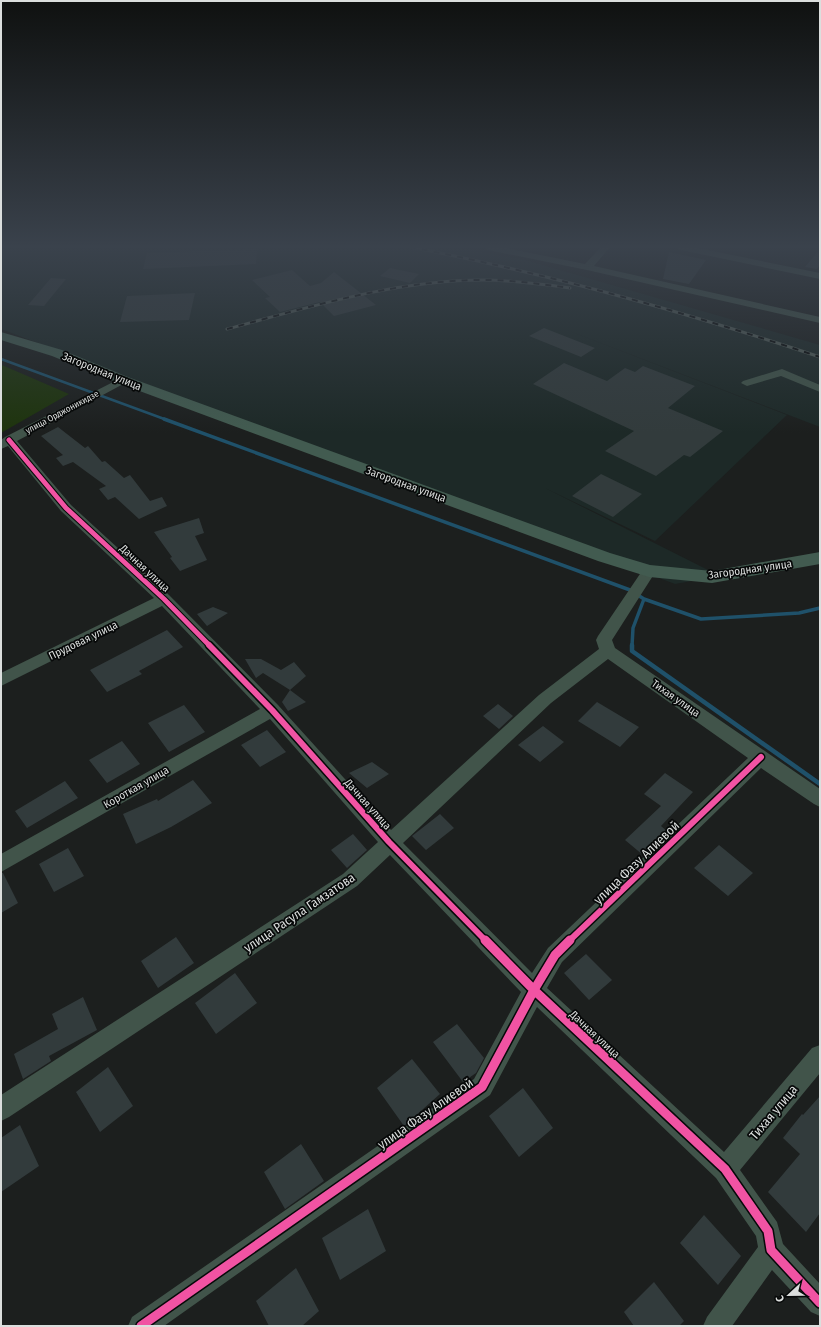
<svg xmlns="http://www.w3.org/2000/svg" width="821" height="1327" font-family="'Fira Sans Condensed',sans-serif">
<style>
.built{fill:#1d2927}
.green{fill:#1e340d}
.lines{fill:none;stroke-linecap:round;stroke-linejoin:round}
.stream-far2{stroke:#1f516a;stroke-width:2.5}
.stream-far1{stroke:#1f516a;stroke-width:3.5}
.stream{stroke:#1f516a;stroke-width:4.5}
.building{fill:#323b3c}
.minor{fill:#41544a;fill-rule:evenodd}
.major{fill:#425b50;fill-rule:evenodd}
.rail-casing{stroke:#525d58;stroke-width:3}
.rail{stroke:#070909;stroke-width:2;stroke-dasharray:6;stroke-linecap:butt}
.cycleway-far2-casing{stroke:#070909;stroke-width:7}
.cycleway-far1-casing{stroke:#070909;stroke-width:9}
.cycleway-casing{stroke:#070909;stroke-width:12}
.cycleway-far2{stroke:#f153a3;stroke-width:5}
.cycleway-far1{stroke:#f153a3;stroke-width:6}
.cycleway{stroke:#f153a3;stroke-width:9}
.labels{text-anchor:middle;stroke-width:3.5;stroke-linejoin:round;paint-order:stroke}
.far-street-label{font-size:9px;fill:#dbdedd;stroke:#070909}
.street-label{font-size:11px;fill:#dbdedd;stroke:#070909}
.near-street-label{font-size:13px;fill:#dbdedd;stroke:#070909}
</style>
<rect width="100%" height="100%" fill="#1c1f1e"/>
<path class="built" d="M1 247H455L525 260 820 345V427L559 327 787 415 655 541 545 488 720 576 675 584 1 329Z"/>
<path class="green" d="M1 365H2L69 394 1 433Z"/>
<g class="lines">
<path class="stream-far2" d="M1 359 167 420"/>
<path class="stream-far1" d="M164 419 630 590 644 599 701 619 799 613 820 608
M632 646 633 628 644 599"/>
<path class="stream" d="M632 645V651L820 784"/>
</g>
<path class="building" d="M257 249 256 264 143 269 147 253Z
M820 249V265L817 269 805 267Z
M669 252 706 260 689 284 663 279Z
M390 268 419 274 410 283 380 276Z
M292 270 310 286 321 283 334 272 376 305 334 316 320 302 280 312 265 298 270 297 252 280Z
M51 278 66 279 44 306 28 305Z
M195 293 189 320 120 322 127 296Z
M544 328 595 348 581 357 529 336Z
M564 363 607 381 625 368 635 372 643 366 695 386 668 408 723 431 690 457 684 455 656 476 605 451 634 431 533 384Z
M58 427 85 448 88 446 102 462 105 461 124 478 130 475 150 501 162 497 167 506 139 519 115 497 108 500 99 489 106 486 73 462 63 466 56 458 63 455 41 436Z
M601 474 642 494 613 517 572 496Z
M199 518 204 533 195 536 207 560 180 571 170 558 172 557 154 532Z
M213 607 228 613 207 626 197 614Z
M167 630 183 647 139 671 142 674 107 692 90 670Z
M245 659H261L281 670 294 662 306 676 290 690 263 673 256 678Z
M290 690 306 702 288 711 282 702Z
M597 702 639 727 620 747 578 721Z
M498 704 513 716 499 729 483 716Z
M184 705 205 732 169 752 148 723Z
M543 726 564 742 540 762 518 745Z
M267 730 286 752 260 767 241 745Z
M122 741 140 764 107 783 89 760Z
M372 762 389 774 367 788 349 773Z
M665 773 693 792 661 826 668 832 643 855 625 840 661 806 644 794Z
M193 780 212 803 171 827 136 844 123 814 157 799 158 801Z
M65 781 78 798 27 828 15 811Z
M440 814 454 828 426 850 412 836Z
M353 834 367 850 347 868 331 850Z
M719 845 753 873 728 896 694 868Z
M68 848 84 876 54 892 39 864Z
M1 873H3L18 903 1 913Z
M176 937 194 963 158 988 141 961Z
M586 954 612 980 589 1000 564 973Z
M235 973 257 1003 216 1034 195 1003Z
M83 997 97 1030 49 1056 51 1061 23 1079 14 1054 58 1029 52 1014Z
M457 1024 484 1058 476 1073 463 1082 433 1042Z
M412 1059 440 1094 404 1126 377 1088Z
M108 1067 133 1106 100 1132 76 1092Z
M523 1088 553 1128 519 1157 489 1116Z
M820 1096V1213L806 1232 768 1192 800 1154 783 1138 802 1114 803 1115Z
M20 1125 39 1166 1 1192V1138Z
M301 1144 324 1181 285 1209 264 1172Z
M368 1209 386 1251 340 1280 322 1238Z
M704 1215 741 1256 718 1285 680 1243Z
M296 1268 319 1311 302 1326H269L256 1301Z
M654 1282 684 1321 679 1326H634L624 1312Z"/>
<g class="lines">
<path class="minor" d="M483 247H501L585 264 601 247H610L594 266 820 317V323L587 270 488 250Z
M676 247H693L820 273V279L681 250Z
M782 369 820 385V392L781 376 747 386 741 383 743 381Z
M123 377 129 380 127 382 17 441 71 505 169 595 278 705 391 830 539 695 599 649 596 640 598 636 644 568 649 566 654 568 656 571 612 640 615 648 820 789V807L814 804 761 768 562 962 547 988 724 1152 812 1048 820 1045V1073L740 1170 777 1222 783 1244 820 1284V1316L811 1312 772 1270 732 1326H703L707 1317 758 1247 756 1236 716 1178 537 1007 490 1095 164 1326H128L132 1317 474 1079 521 992 390 855 357 886 9 1117 1 1121V1095L343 874 378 842 270 719 1 872V854L260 709 162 606 1 686V673L154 598 61 511 8 446 1 449V440L5 437ZM608 659 748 758 548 948 532 973 403 843 551 703Z"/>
<path class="major" d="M1 332 62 350 128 377 610 553 650 565 712 571 820 552V564L712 583 649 577 598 561 118 383 52 356 1 340Z"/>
<defs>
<path id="rail" d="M410 247C550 274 685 312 820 357
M227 329C310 307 396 280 483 280 512 280 541 284 570 288"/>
</defs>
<use href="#rail" class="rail-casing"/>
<use href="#rail" class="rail"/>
<defs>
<path id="cycleway-far2" d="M9 440 66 508 164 599 210 646"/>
<path id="cycleway-far1" d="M209 645 272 710 389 842 486 941
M569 941 761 757"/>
<path id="cycleway" d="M485 940 534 990 725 1169 768 1231 771 1250 820 1303
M141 1326 482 1087 534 990 555 955 570 940"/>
</defs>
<use href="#cycleway-far2" class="cycleway-far2-casing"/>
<use href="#cycleway-far1" class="cycleway-far1-casing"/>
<use href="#cycleway" class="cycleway-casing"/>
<use href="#cycleway-far2" class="cycleway-far2"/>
<use href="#cycleway-far1" class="cycleway-far1"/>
<use href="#cycleway" class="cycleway"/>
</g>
<linearGradient id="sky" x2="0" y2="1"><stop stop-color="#0f1110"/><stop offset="0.57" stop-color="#3a424c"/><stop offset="1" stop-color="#3a424c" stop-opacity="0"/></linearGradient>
<rect width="821" height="433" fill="url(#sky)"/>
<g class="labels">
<g class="far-street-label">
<text transform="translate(62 412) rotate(-28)" y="3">улица Орджоникидзе</text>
</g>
<g class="street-label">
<text transform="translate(102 371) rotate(22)" y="4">Загородная улица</text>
<text transform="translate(406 484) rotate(20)" y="4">Загородная улица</text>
<text transform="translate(145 568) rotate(43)" y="4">Дачная улица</text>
<text transform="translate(750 569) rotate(-8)" y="4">Загородная улица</text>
<text transform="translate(83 640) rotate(-26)" y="4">Прудовая улица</text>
<text transform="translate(676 698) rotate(35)" y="4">Тихая улица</text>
<text transform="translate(136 787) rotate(-30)" y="4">Короткая улица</text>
<text transform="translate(368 804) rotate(48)" y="4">Дачная улица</text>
<text transform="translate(595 1034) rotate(43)" y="4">Дачная улица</text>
</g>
<g class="near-street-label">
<text transform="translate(636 862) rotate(-44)" y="5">улица Фазу Алиевой</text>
<text transform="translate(299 912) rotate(-34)" y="5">улица Расула Гамзатова</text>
<text transform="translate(773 1112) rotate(-50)" y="5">Тихая улица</text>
<text transform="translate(425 1113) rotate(-35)" y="5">улица Фазу Алиевой</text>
</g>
</g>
<rect width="821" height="1327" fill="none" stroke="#dbdedd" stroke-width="4"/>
<g transform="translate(789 1295) rotate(248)" stroke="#070909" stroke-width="3" paint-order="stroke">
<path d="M0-3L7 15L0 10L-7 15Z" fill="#dbdedd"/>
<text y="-6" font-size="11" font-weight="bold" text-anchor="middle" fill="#dbdedd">С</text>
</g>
</svg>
